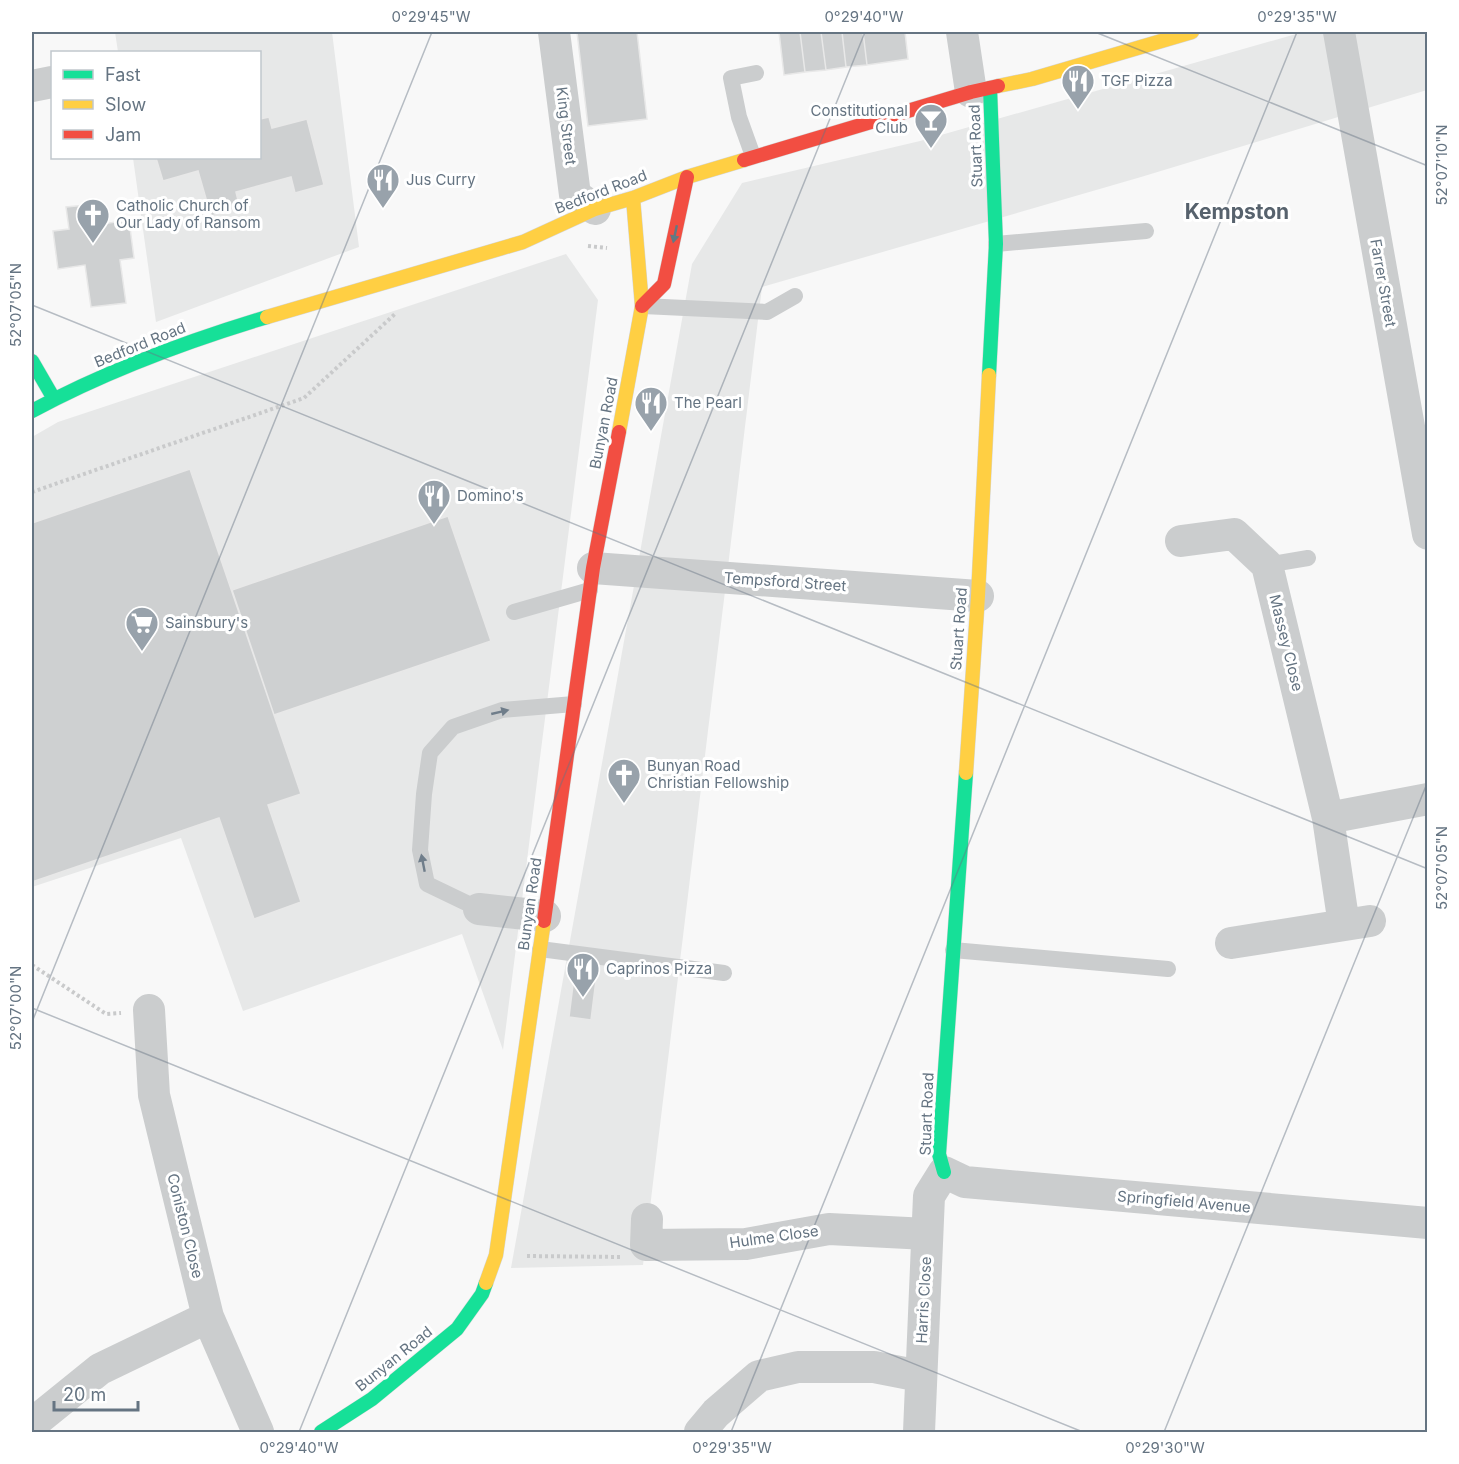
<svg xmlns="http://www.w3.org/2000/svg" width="1459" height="1464" font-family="Inter,sans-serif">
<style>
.built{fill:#e7e8e8}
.building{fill:#ced0d1;stroke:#e8e8e8;stroke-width:1.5}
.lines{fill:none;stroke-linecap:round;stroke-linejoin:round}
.fast-casing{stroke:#d5d6d7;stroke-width:15}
.slow-casing{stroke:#d5d6d7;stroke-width:15}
.jam-casing{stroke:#d5d6d7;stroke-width:15}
.path{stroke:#c9cacb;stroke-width:4;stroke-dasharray:3 3;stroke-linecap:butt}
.lane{stroke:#cbcdce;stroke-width:16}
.street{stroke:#cbcdce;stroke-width:32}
.fast{stroke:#16e098;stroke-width:14}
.slow{stroke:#ffcf43;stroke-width:14}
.jam{stroke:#f24e42;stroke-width:14}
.oneway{fill:#617983}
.oneway2{fill:#6f7d8a}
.ticks{fill:none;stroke:#657482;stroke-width:1.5;stroke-opacity:0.45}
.labels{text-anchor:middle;stroke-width:6;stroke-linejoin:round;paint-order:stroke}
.poi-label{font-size:15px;fill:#657482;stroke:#fff;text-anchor:start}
.street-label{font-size:15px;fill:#657482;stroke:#fff}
.district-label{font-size:21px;font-weight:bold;fill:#57626d;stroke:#fff}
.neatline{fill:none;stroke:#657482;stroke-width:2}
.ticks-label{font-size:15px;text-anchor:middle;fill:#657482}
</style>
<rect width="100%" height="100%" fill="#f8f8f8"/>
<path class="built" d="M115 32H332L359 247 156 322 133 158H260V52H118Z
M1303 32H1427V90L1141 177 762 287 643 1265 511 1268 692 264 742 183 920 141Z
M566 254 598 300 503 1050 462 934 243 1011 181 838 32 887V437L58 422Z"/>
<path class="building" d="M577 32H637L647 119 588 126Z
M779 32H800L805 72 784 75Z
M800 32H821L826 70 805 72Z
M821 32H842L846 67 826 70Z
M842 32H863L867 65 846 67Z
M863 32H905L908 59 867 65Z
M269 117 272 128 307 119 324 185 295 193 291 177 236 192 240 208 211 216 198 171 163 181 156 158H260V119Z
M86 205 89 226 129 220 134 258 120 260 126 303 91 307 85 265 58 269 53 231 69 229 66 207Z
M190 469 301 794 268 805 301 902 254 919 219 818 32 882V523Z
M448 516 491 641 274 715 232 590Z
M574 977 596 980 591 1020 569 1017Z"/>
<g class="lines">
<defs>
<path id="fast" d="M32 361 54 399
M989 375 996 244 990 88
M32 411C106 371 187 341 267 317
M944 1172 939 1154 966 773
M321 1432 372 1399 457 1329 482 1294 486 1283"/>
<path id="slow" d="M998 86 1032 79 1192 32
M267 317 523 242 595 209 633 198 687 177 744 160
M619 432 642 306 633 198
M966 773 978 596 989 375
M486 1283 496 1255 544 921"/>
<path id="jam" d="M744 160 971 92 998 86
M642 306 664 284 687 177
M544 921 593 568 619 432"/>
</defs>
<use href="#fast" class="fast-casing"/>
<use href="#slow" class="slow-casing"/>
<use href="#jam" class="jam-casing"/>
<path class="path" d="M588 246 607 248
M32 492 304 398 396 313
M32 965 106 1014 121 1013
M527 1256 621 1257"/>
<path class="lane" d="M753 156 739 117 731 78 756 73
M996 244 1146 231
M643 306 767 312 795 296
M1267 565 1308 558
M514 612 590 590
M479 909 427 884 420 850 424 794 430 753 453 727 502 710 574 704
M540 949 724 973
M953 950 1168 969"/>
<path class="street" d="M554 32 575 195 595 209
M962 32 971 92
M1339 32 1428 534
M32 86 52 82
M1181 541 1234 534 1267 565 1328 818 1344 925
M593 568 978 596
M1328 818 1428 799
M479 909 545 916
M1231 943 1370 921
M149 1010 154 1095 208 1317 258 1432
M647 1219 646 1245 746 1244 829 1229 927 1234
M32 1424 100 1369 208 1317
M700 1432 716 1413 759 1376 798 1367H874L920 1376
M919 1432 929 1196 944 1172 965 1182 1428 1223"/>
<use href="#fast" class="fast"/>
<use href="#slow" class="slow"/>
<use href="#jam" class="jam"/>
</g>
<defs><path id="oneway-solid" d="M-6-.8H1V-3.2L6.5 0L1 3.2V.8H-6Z" transform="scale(1.5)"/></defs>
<use class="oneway" href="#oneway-solid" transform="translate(675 234) rotate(102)"/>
<g class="oneway2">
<use href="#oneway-solid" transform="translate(500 712) rotate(-13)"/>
<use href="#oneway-solid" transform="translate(423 863) rotate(-101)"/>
</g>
<path class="ticks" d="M1095 32 1428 166M32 305 1428 869M32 1008 1083 1432M32 1022 432 32M299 1432 865 32M731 1432 1297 32M1164 1432 1428 781"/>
<defs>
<symbol id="restaurant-pin" viewBox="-11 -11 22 30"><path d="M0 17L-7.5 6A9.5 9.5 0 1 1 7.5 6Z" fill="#98a2ab" stroke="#fff"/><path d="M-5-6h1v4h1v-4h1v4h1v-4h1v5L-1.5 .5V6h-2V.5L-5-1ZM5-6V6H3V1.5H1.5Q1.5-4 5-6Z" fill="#fff"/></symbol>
<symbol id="bar-pin" viewBox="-11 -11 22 30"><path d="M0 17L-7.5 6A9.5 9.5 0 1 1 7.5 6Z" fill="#98a2ab" stroke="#fff"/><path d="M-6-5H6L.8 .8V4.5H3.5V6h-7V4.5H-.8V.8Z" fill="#fff"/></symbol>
<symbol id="church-pin" viewBox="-11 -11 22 30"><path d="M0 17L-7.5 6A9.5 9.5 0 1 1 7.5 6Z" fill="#98a2ab" stroke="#fff"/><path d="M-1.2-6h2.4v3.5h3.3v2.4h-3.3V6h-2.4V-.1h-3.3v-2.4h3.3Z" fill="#fff"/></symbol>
<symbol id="supermarket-pin" viewBox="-11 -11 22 30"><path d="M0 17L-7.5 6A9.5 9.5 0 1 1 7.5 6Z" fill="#98a2ab" stroke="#fff"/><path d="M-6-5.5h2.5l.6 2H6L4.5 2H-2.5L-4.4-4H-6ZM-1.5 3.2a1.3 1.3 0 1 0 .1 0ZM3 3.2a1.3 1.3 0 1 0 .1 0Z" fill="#fff"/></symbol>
</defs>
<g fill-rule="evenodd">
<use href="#restaurant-pin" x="1059" y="62" width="38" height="52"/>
<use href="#bar-pin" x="912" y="101" width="38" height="52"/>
<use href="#restaurant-pin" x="364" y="161" width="38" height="52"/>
<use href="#church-pin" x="74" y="196" width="38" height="52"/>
<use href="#restaurant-pin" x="632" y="384" width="38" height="52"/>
<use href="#restaurant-pin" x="415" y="477" width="38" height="52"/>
<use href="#supermarket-pin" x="123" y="604" width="38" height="52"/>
<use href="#church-pin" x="605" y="756" width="38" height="52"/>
<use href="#restaurant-pin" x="564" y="950" width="38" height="52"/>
</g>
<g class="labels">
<g class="poi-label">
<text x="1101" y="86">TGF Pizza</text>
<text x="908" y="116" text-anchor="end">Constitutional<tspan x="908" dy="17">Club</tspan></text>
<text x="406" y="185">Jus Curry</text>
<text x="116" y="211">Catholic Church of<tspan x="116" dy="17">Our Lady of Ransom</tspan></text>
<text x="674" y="408">The Pearl</text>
<text x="457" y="501">Domino's</text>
<text x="165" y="628">Sainsbury's</text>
<text x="647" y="771">Bunyan Road<tspan x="647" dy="17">Christian Fellowship</tspan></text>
<text x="606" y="974">Caprinos Pizza</text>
</g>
<g class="street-label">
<text transform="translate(566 126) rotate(83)" y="5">King Street</text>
<text transform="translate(976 146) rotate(-92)" y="5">Stuart Road</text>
<text transform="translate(601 192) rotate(-21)" y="5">Bedford Road</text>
<text transform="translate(1383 283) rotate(80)" y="5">Farrer Street</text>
<text transform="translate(140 345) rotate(-22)" y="5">Bedford Road</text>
<text transform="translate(604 423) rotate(-79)" y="5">Bunyan Road</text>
<text transform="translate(785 582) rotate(4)" y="5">Tempsford Street</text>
<text transform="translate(959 629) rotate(-86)" y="5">Stuart Road</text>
<text transform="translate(1286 643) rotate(76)" y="5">Massey Close</text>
<text transform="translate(530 904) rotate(-82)" y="5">Bunyan Road</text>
<text transform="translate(927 1114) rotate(-88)" y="5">Stuart Road</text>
<text transform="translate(1184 1202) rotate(5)" y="5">Springfield Avenue</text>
<text transform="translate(185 1226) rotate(76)" y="5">Coniston Close</text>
<text transform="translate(774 1237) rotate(-8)" y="5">Hulme Close</text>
<text transform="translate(924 1300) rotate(-87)" y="5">Harris Close</text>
<text transform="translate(394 1359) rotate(-39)" y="5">Bunyan Road</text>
</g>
<g class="district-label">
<text x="1237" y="219">Kempston</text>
</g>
</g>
<rect width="1459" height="1464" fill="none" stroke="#ffffff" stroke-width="66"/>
<rect x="51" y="51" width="210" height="108" fill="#ffffff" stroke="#c1c7cd" stroke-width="1.5"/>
<rect x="63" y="70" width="30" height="9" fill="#16e098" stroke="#c1c7cd" stroke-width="1.5"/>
<text x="105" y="81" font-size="18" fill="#657482">Fast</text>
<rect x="63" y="100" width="30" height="9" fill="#ffcf43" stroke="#c1c7cd" stroke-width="1.5"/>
<text x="105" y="111" font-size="18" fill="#657482">Slow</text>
<rect x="63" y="130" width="30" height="9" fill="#f24e42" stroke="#c1c7cd" stroke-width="1.5"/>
<text x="105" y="141" font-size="18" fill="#657482">Jam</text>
<path d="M54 1401v9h84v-9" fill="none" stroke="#657482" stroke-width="3"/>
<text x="63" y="1401" font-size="18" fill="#657482" stroke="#ffffff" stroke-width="4.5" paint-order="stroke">20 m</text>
<rect x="33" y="33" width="1393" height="1398" class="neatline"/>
<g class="ticks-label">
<text x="431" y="22">0°29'45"W</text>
<text x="864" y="22">0°29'40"W</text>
<text x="1297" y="22">0°29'35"W</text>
<text transform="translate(1442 165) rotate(-90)" y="5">52°07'10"N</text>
<text transform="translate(16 305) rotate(-90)" y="5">52°07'05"N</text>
<text transform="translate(1442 868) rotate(-90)" y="5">52°07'05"N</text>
<text transform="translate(16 1008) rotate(-90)" y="5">52°07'00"N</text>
<text x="299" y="1453">0°29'40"W</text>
<text x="732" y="1453">0°29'35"W</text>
<text x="1165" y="1453">0°29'30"W</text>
</g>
</svg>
